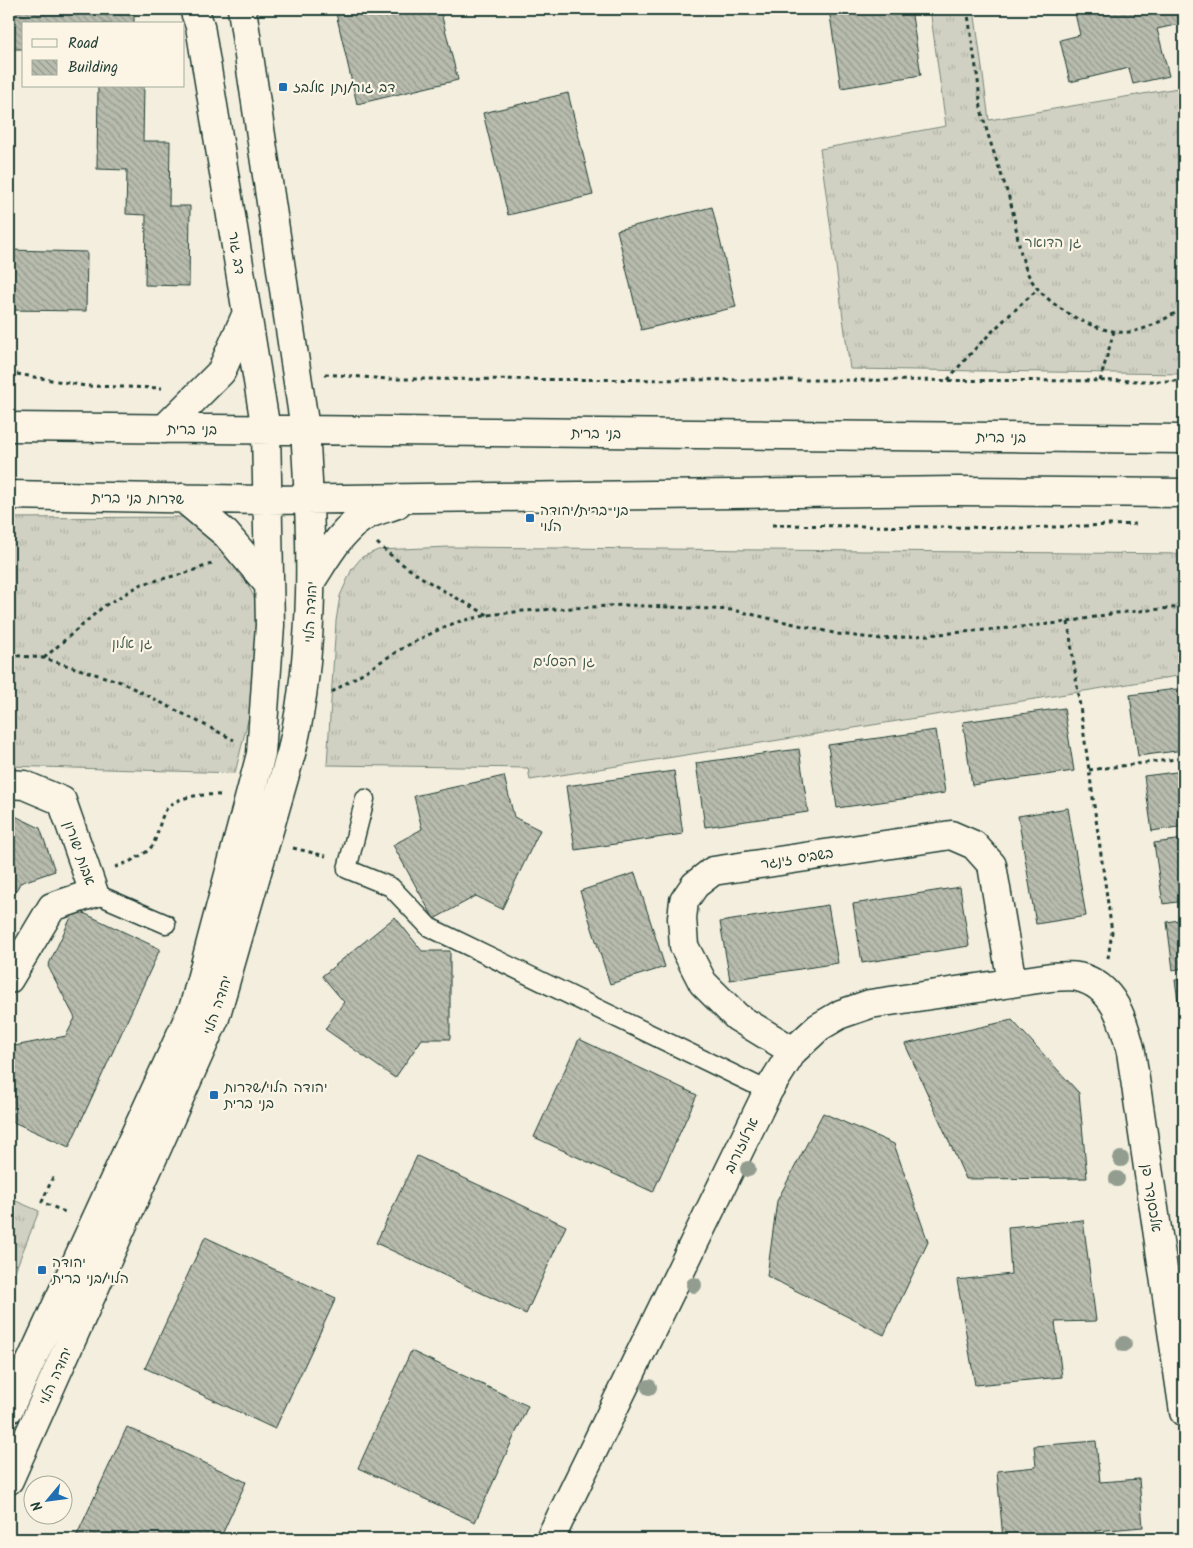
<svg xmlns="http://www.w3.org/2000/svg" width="1193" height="1548" font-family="Kalam,'Playpen Sans Hebrew',sans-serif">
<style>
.grass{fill:url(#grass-tufts);stroke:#78877b}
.building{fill:url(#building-back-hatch);stroke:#1f3d34}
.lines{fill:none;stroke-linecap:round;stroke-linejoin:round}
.lane-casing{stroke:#1f3d34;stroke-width:21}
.street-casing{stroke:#1f3d34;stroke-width:31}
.secondary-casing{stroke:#1f3d34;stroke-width:31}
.path{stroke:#1f3d34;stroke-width:3;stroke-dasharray:4 4;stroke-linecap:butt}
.lane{stroke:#fcf5e5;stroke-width:18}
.street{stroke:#fcf5e5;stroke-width:28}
.secondary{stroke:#fcf5e5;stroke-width:28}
.tree{fill:#929d90}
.poi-dot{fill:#1f6fb2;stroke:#fcf5e5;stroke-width:2}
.labels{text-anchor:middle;stroke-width:4.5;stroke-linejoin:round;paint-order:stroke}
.poi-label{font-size:14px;fill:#1f3d34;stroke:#fcf5e5;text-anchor:start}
.park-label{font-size:14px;fill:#425b50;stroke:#fcf5e5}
.street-label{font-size:14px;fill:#1f3d34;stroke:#fcf5e5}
</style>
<defs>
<pattern id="grass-tufts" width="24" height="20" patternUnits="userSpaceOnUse" patternTransform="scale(1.25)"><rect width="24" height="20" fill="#d0d1c2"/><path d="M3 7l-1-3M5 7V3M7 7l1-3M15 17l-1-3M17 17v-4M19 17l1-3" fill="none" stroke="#b2b4a7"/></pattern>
<pattern id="building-back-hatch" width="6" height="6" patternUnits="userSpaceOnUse" patternTransform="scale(1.25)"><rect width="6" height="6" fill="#b8bcae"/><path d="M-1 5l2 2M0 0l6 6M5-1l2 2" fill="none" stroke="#959a8e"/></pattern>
</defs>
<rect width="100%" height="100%" fill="#f3eede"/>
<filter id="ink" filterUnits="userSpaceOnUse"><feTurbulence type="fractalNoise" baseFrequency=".02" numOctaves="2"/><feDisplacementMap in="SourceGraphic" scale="10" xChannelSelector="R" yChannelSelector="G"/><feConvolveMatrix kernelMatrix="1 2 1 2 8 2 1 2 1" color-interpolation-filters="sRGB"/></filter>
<g filter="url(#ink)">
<path class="grass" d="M930 9H974L989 120 1184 87V374L850 369 820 149 946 126Z
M191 517 238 565 260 609 251 708 235 773 9 766V518Z
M449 547 1184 554V675L530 780 528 768 327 765 336 621 340 596 352 569 362 557 378 550Z
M9 1198 39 1211 9 1286Z"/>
<path class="building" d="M9 9H134V24H24V49H9Z
M335 9H440L458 80 357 104Z
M829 9H911L921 75 841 88Z
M1074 9H1176L1180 24 1157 29 1169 76 1133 84 1129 68 1070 82 1060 40 1080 35Z
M98 86H144L143 141H170L169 206H190L189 286 145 285 146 215 126 214 127 170 97 169Z
M568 93 593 195 508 215 483 113Z
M712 207 736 307 641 330 617 230Z
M9 250 87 252 86 311 9 310Z
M1184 688V750L1138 756 1130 695Z
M1064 708 1074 771 972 785 963 722Z
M936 730 945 793 837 808 828 745Z
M799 749 808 812 705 827 696 763Z
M674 771 683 834 575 850 566 786Z
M1184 771V826L1152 831 1144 776Z
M504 776 514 817 540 830 502 909 476 896 434 919 393 845 422 829 414 796Z
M1068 808 1086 916 1036 924 1018 816Z
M9 813 40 828 55 871 20 883 9 905Z
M1184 839V901L1163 904 1154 843Z
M635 873 665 967 610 984 580 891Z
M960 887 969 946 862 963 853 904Z
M828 905 838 963 730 980 720 922Z
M75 909 160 949 69 1147 9 1120V1047L66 1036 75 1018 48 966Z
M395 917 422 951H450V1039H422L395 1078 325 1029 344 1002 322 976Z
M1184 919V968L1173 970 1167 922Z
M1184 979V1034H1183L1175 980Z
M1012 1020 1079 1093 1087 1178 966 1179 905 1044Z
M579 1039 697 1095 653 1192 534 1137Z
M823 1113 894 1144 928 1242 884 1335 767 1276 777 1201Z
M417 1156 566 1226 526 1314 376 1243Z
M1083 1220 1096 1321 1055 1322 1062 1377 975 1385 957 1280 1011 1274 1008 1227Z
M205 1237 336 1298 275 1429 145 1368Z
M411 1351 528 1406 475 1522 358 1468Z
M127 1427 246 1482 220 1539H75Z
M1096 1441 1100 1482 1139 1479 1143 1527 1096 1531 1097 1539H1003L997 1471 1036 1467 1034 1446Z"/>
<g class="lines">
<defs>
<path id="lane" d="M365 799 347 869 391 887 429 927 768 1091
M94 893 166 924"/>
<path id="street" d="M9 784 24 785 62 801 94 893 52 907 9 979
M793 1051 737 1017 703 983 684 946 682 918 684 901 695 885 713 871 951 835 974 845 992 865 1012 983
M550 1539 768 1091 793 1051 819 1027 841 1014 870 1004 1051 977C1059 977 1070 975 1078 977 1114 985 1124 1022 1131 1052L1184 1412"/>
<path id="secondary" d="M9 427 1184 439
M164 429 221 372 247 313
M9 495 267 500 957 491 1184 493
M183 498 226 534 269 585
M311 581C326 558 342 528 367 515 376 510 387 508 397 504
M9 1409 194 1006 261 754 270 625 266 430 200 26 194 9
M9 1480 215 1018 292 750C316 645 312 537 305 429L242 9"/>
</defs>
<use href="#lane" class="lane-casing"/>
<use href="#street" class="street-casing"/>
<use href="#secondary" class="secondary-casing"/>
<path class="path" d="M967 9C971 33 974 56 978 80 979 92 980 105 983 117 991 147 1002 175 1011 204 1017 227 1018 252 1028 274 1042 304 1096 335 1129 332 1148 330 1168 317 1184 308
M9 374H17L86 386 162 388
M325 374 387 379 1184 381
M948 380C975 346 1006 318 1038 289
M1100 381 1114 331
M772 525 1026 528 1139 524
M377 543C410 574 449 594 488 615
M1068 622 1112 932 1108 958
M9 655 43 658 121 682 234 740
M44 658 104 606 142 584 186 573 214 563
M332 692 406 646 438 630 457 622 488 615 523 611 625 605 733 610 838 634 881 639 1021 627 1068 622 1116 613 1184 607
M1089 770 1184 758
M293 848 326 856
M115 867C125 864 146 855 152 846 158 836 159 823 164 813 173 795 204 794 221 795
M53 1177 42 1202 67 1213"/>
<use href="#lane" class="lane"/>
<use href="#street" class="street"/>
<use href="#secondary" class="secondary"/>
</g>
<g class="tree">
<circle cx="1121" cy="1159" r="8"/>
<circle cx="748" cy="1169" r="8"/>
<circle cx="1117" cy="1179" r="8"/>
<circle cx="694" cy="1285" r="8"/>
<circle cx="1124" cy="1344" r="8"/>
<circle cx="649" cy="1387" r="8"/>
</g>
</g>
<g class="poi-dot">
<rect x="278" y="82" width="10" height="10" rx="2.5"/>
<rect x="525" y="513" width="10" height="10" rx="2.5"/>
<rect x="209" y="1090" width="10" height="10" rx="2.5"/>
<rect x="37" y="1265" width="10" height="10" rx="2.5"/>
</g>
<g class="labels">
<g class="poi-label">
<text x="293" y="92">דב גור/נתן אלבז</text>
<text x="540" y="515">בני ברית/יהודה<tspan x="540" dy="16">הלוי</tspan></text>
<text x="224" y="1092">יהודה הלוי/שדרות<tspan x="224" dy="16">בני ברית</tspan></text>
<text x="52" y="1267">יהודה<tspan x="52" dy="16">הלוי/בני ברית</tspan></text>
</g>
<g class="park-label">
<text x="1053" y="247">גן הדואר</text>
<text x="132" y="648">גן אלון</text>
<text x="564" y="666">גן הפסלים</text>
</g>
<g class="street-label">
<text transform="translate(237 253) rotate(81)" y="5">דב גור</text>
<text transform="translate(192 429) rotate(1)" y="5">בני ברית</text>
<text transform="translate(596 433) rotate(1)" y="5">בני ברית</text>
<text transform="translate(1001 437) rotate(1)" y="5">בני ברית</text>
<text transform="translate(138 498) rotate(1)" y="5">שדרות בני ברית</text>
<text transform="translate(310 612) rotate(-87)" y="5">יהודה הלוי</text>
<text transform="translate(80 853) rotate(70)" y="5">אבות ישורון</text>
<text transform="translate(797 858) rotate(-9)" y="5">בשביס זינגר</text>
<text transform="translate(217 1005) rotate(-71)" y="5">יהודה הלוי</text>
<text transform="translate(741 1145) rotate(-64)" y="5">ארלוזורוב</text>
<text transform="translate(1152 1198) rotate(81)" y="5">אלכסנדר פן</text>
<text transform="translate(55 1376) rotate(-66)" y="5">יהודה הלוי</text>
</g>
</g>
<rect width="1193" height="1548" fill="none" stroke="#fcf5e5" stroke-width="30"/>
<rect x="15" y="15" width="1163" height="1518" fill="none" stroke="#1f3d34" stroke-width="2" filter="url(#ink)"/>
<rect x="22" y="22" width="162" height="65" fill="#fcf5e5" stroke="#a4ab9e"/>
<rect x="32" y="39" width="25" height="8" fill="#fcf5e5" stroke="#a4ab9e"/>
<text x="68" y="48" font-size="15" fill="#1f3d34">Road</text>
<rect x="32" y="60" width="25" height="15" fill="url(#building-back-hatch)" stroke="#a4ab9e"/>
<text x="68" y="72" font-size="15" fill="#1f3d34">Building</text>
<g transform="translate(48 1500) rotate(241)"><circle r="24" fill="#fcf5e5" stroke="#a4ab9e"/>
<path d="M0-4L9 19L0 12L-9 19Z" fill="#1f6fb2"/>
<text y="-8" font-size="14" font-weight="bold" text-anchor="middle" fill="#1f3d34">N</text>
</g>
</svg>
